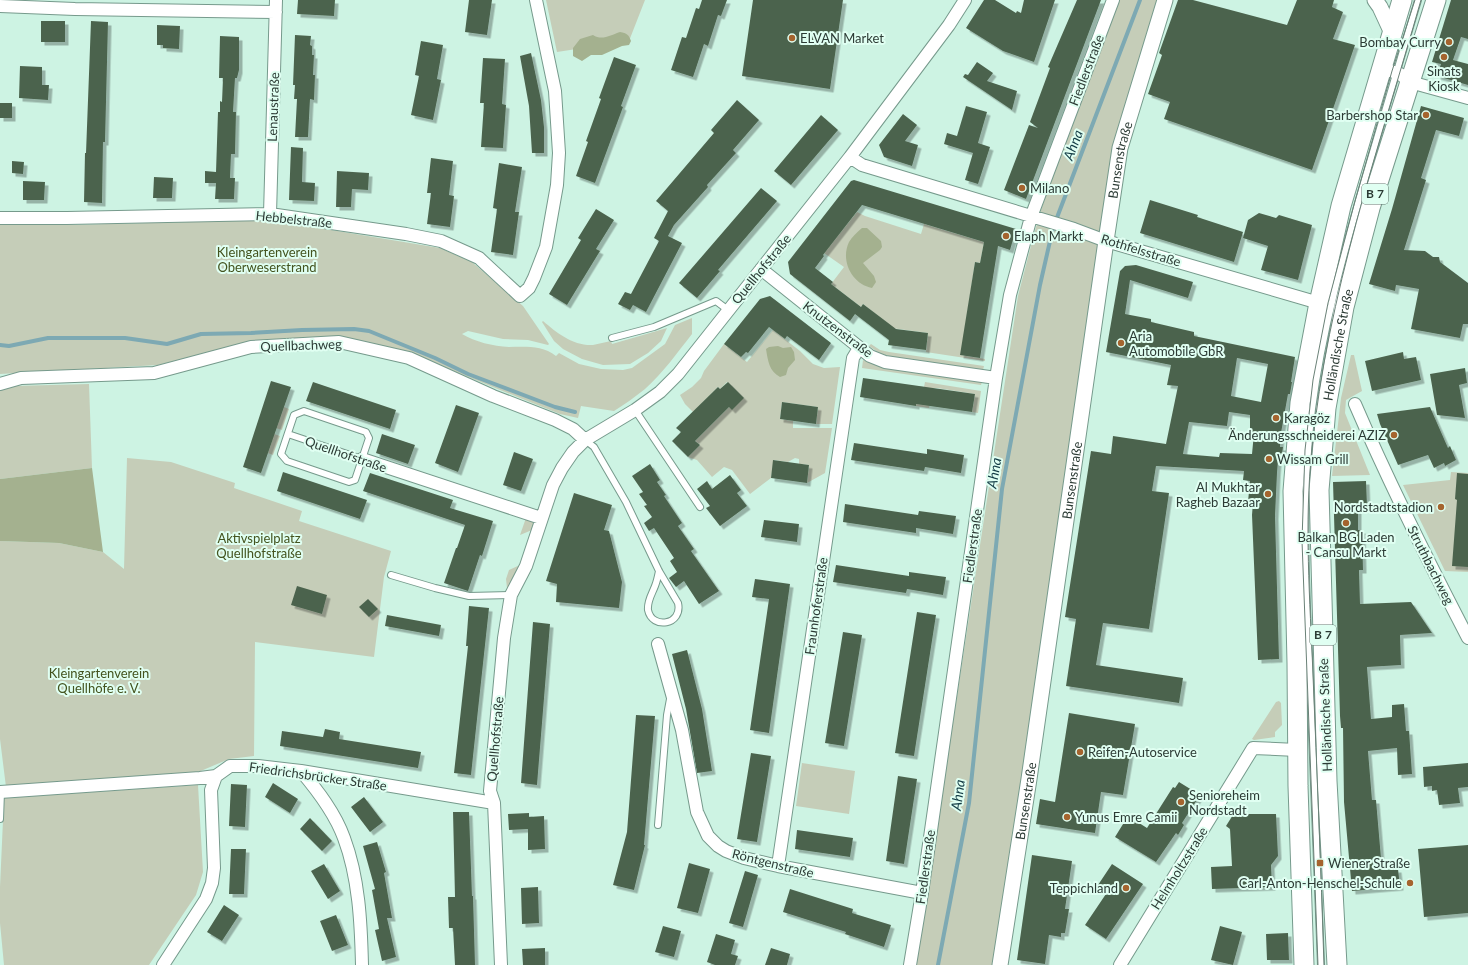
<svg xmlns="http://www.w3.org/2000/svg" width="1468" height="965" font-family="Lato,sans-serif">
<style>
.green{fill:#c5cdb8}
.forest{fill:#a4b18f}
.lines{fill:none;stroke-linecap:round;stroke-linejoin:round}
.stream{stroke:#7da9b3;stroke-width:4}
.building{fill:#4c644e;fill-rule:evenodd;filter:url(#shadow)}
.service-casing{stroke:#769a8c;stroke-width:8}
.minor-casing{stroke:#769a8c;stroke-width:14}
.tertiary-casing{stroke:#769a8c;stroke-width:17}
.primary-casing{stroke:#769a8c;stroke-width:21}
.service{stroke:#fff;stroke-width:6}
.minor{stroke:#fff;stroke-width:12}
.tertiary{stroke:#fff;stroke-width:15}
.primary{stroke:#fff;stroke-width:19}
.tram{stroke:#6a8177;stroke-width:1}
.poi-dot{fill:#a5642e;stroke:#e0fff2;stroke-width:1.5}
.labels{text-anchor:middle;stroke-width:4;stroke-linejoin:round;paint-order:stroke}
.shield{fill:#e0fff2;stroke:#62766e;stroke-width:1}
.shield-label{font-size:12px;font-weight:bold;fill:#2c3b35}
.poi-label{font-size:13px;fill:#2c3b35;stroke:#e0fff2;text-anchor:start}
.street-label{font-size:13px;fill:#2c3b35;stroke:#e0fff2}
.park-label{font-size:13px;fill:#43531e;stroke:#e0fff2}
.water-label{font-size:14px;font-style:italic;fill:#133c45;stroke:#e0fff2}
</style>
<defs>
<filter id="shadow"><feDropShadow dx="3.5" dy="3.5" stdDeviation="0" flood-color="#0004"/></filter>
</defs>
<rect width="100%" height="100%" fill="#cdf3e3"/>
<path class="green" d="M546 0H645L629 41 557 52Z
M1115 0H1161L1116 141 996 965H916L1018 296 1034 234 1042 207Z
M857 212 865 216 921 234 924 224 984 242 980 263 975 262 961 355 985 359V361L926 352 928 333 891 328 886 322 863 304 861 307 831 284 844 267 824 253Z
M271 220 440 248 472 262 523 306 549 344 548 345 528 340 503 339 468 331 462 334C475 342 493 346 509 347 525 347 542 345 556 356L559 353 579 364 601 369 623 370 632 368 665 344 675 325 692 318V334C677 353 663 373 645 389 635 397 625 404 614 411L581 406 578 418 560 414 520 398 412 354 336 336 241 344 158 365 0 374V224L67 225Z
M543 321C557 333 573 346 593 345 599 344 605 342 611 341L612 344 667 328 661 341 648 353 630 364 603 365 582 359 563 349 554 341 542 322Z
M773 330 800 351 813 364 824 368 840 367 832 424H816L818 407 782 402 780 419 793 421V428H832L825 473 807 483 809 465 799 464V459L795 458 788 462 774 460 771 478 750 494 732 470 724 467 712 477 697 460 688 457 700 445 695 441 729 407 743 398 727 382 720 389 718 387 693 412 685 404 680 395 692 387 701 378 704 371 724 344 747 362Z
M871 344 880 350 889 352 984 366 983 370 889 356 879 353 869 346Z
M1351 355H1354L1362 391 1346 400 1345 413 1370 475 1332 476 1341 398Z
M863 360 882 367 982 382 981 385 862 368Z
M925 382 981 391 978 413 972 412 975 394 937 388H932L929 408 916 406 919 386 924 387Z
M89 384 92 468 0 479V389L13 386Z
M284 407 289 409 282 430 276 428Z
M274 434 280 436 273 455 268 453Z
M127 458 171 462 235 483 234 488 302 511 299 521 391 551 384 577 374 657 255 642 254 756 229 759 196 773 6 787 0 739V541L59 543 103 552 124 569Z
M1451 472 1468 473V572L1445 571 1403 485 1450 480Z
M526 518 533 522V525L532 530 520 535Z
M520 565 508 588H507L506 579 509 570Z
M1279 701 1281 703 1282 725 1275 732V737L1254 740 1252 739 1276 702Z
M802 763 855 771 849 814 796 806Z
M198 785 203 872 196 895 149 965H4L0 923V887L4 798Z"/>
<path class="forest" d="M620 32C627 33 629 35 631 41L629 45 622 46 602 55H591L582 61 573 56V48L580 39 593 35C602 41 611 35 620 32Z
M862 228H867L881 241 882 247 880 250 863 263 874 276 876 282 872 288C852 284 840 261 849 242 852 237 857 232 862 228Z
M778 346 783 348 791 347 794 352 795 360 788 368 786 375 780 377C769 371 768 361 766 349L769 347Z
M92 468 103 552 59 543 0 541V479Z"/>
<g class="lines">
<path class="stream" d="M0 345 9 346 48 338H125L167 344 201 334 251 333 302 330 354 329 369 331 435 358 468 374 555 407 575 412
M938 965 969 803 1002 489 1040 285 1053 228 1140 0"/>
</g>
<path class="building" d="M298 0H335L334 16 297 14Z
M469 0H492L487 35 465 32Z
M702 0H727L721 16 718 15 708 46 704 44 693 77 671 70 682 37 686 38 696 8 699 9Z
M753 0H843L830 89 742 76Z
M984 0H995L1016 13 1017 11 1021 13 1024 0H1055L1034 62 1003 51 966 28Z
M1077 0H1101L1026 199 1004 190 1029 125 1038 128 1030 122 1050 68 1048 67Z
M1178 0H1193L1287 25 1297 0H1334L1332 7 1343 12 1333 39 1355 45 1312 170 1164 119 1170 102 1148 94 1162 55 1159 53Z
M1451 0H1468V39L1461 37 1453 60 1468 64V85L1437 76 1441 64 1432 62Z
M41 21H65V42H41Z
M91 21 108 22 105 142H103L102 203 84 202 85 153H86Z
M157 25 180 26 179 49 163 48V45H157Z
M295 35 311 36 310 45 312 46V55H314L313 75H315L314 100 310 99 308 137H295L297 99H294L295 85H293Z
M220 36 239 37V70L237 78H235L233 112H236L235 154H231L230 178H235L234 199H215L216 183H205V171L216 172 218 112H220V101L222 102 223 78H219Z
M421 41 443 45 437 79 441 80 433 120 411 115 419 76 415 75Z
M531 53 541 100 544 127V153H532L529 106 520 56Z
M614 57 636 65 621 106 623 107 595 183 576 176 588 142 586 141 601 99 599 98Z
M483 58 505 59 502 104 506 105 503 148 481 147 484 103H480Z
M977 62 993 73 987 81 1017 91 1012 110 963 77 965 74 968 75Z
M20 66 42 67V85H49L48 100 19 98Z
M737 100 759 120 733 150 736 153 707 185 708 187 674 225 668 236 682 243 646 312 633 305 630 310 618 304 625 292 631 294 659 241 654 238 668 211 656 201 714 133 711 130Z
M0 103H12V118H0Z
M966 106 987 112 978 143 990 147 978 184 965 180 973 153 944 144 947 133 957 136Z
M1421 106 1464 118 1459 136 1436 130 1421 178 1426 180 1404 250 1425 251 1433 257H1439L1440 262 1468 283V324H1463L1460 338 1411 329 1419 289 1396 285 1395 291 1369 284 1392 209Z
M903 114 917 125 905 141 918 145 912 166 884 157 879 145Z
M821 115 838 130 791 185 774 171Z
M291 147 303 148 302 182 315 183 314 201 289 200Z
M431 158 453 161 449 195 454 196 450 227 427 224 431 193H427Z
M12 161 24 162 23 174 12 173Z
M499 163 522 167 515 212H519L513 255 491 252 497 209 493 208Z
M337 171 369 173 368 190 352 189 351 207H336Z
M154 177 173 178 172 198H153Z
M854 180 1016 229 1010 250 998 246 980 358 960 355 975 262 980 263 984 242 862 205 823 255 824 256 815 268 833 282 831 284 861 307 863 304 896 329 928 333 926 350 888 345 889 340 855 314 850 321 790 274 788 262 851 181Z
M23 181 45 182 44 200H23Z
M761 188 777 201 718 270 720 271 697 298 679 283Z
M1150 200 1198 215 1197 217 1243 232 1234 262 1140 233Z
M596 209 614 220 596 249 600 251 567 305 549 294 581 240 578 238Z
M1259 213 1276 218 1279 215 1312 225 1298 280 1261 270 1268 246 1243 238 1248 220Z
M1136 265 1193 282 1188 298 1130 280 1125 314 1151 319V322L1194 332V336L1295 357 1291 382H1292L1290 394H1288L1281 433 1280 447H1283L1281 460H1278L1277 473 1275 516 1279 659 1258 660 1252 515 1253 502H1248L1250 481 1243 480 1244 471 1156 466 1152 491 1169 493 1149 629 1103 623 1096 665 1183 678 1179 703 1066 686 1076 619 1065 617 1091 451 1111 454 1113 436 1166 444 1178 386 1167 385 1171 365 1106 352 1120 271 1125 266ZM1237 358 1268 364 1261 402 1231 396ZM1229 412 1250 415V433H1254L1252 454 1220 453 1219 457 1183 454 1189 422 1227 426Z
M770 296 831 343 819 360 787 336 785 339 769 327 748 353 746 352 741 357 724 344 760 299Z
M1403 352 1404 359 1416 357 1421 380 1372 391 1365 361Z
M1465 368 1467 383 1459 385 1465 418 1437 415 1430 374Z
M863 378 975 394 972 412 916 404V406L860 397Z
M271 381 291 387 261 473 243 467Z
M313 382 396 410 390 429 306 401Z
M728 382 744 398 732 410 729 407 695 441 700 445 688 457 672 441 681 432 676 428 718 387 720 389Z
M782 402 818 407 816 424 780 419Z
M456 405 479 413 458 472 435 463Z
M1430 407 1448 448 1450 446 1456 460 1445 466 1444 463 1434 468 1428 455 1398 465 1380 424 1377 414Z
M382 434 415 445 408 464 376 453Z
M854 443 927 454V449L964 455 961 473 925 467 924 471 851 460Z
M514 452 533 459 521 491 503 485Z
M773 460 809 465 807 483 771 478Z
M650 464 660 480 657 482 666 495 664 496 682 523 678 526 694 549 691 551 719 591 699 604 684 581 676 587 669 578 677 572 670 561 674 558 654 528 649 531 644 523 652 517 644 506 647 505 639 494 643 492 632 476Z
M283 472 367 500 360 519 277 491Z
M370 473 453 500 450 508 493 521 482 556 480 555 468 591 444 583 456 548H457L465 525 363 491Z
M1457 473 1468 474V567L1452 566 1457 500 1455 499Z
M730 475 741 490 737 493 747 506 720 526 706 508 710 506 697 489 707 481 712 489Z
M1366 481 1367 506H1358V530H1362L1363 570H1359L1360 604 1411 602 1432 633 1400 635 1401 665 1367 667 1371 719 1392 717V705L1404 704 1406 731H1409L1412 774 1398 775 1397 748 1368 751 1372 800H1376L1382 870 1398 869 1400 887 1352 891 1344 802 1343 728H1341L1340 716 1333 482Z
M574 493 612 505 604 530 609 531 622 582 619 608 556 602 557 584 546 581Z
M845 504 918 515 919 511 956 516 953 534 916 528V533L843 522Z
M764 520 799 524 797 542 761 537Z
M836 565 909 576V572L946 577 943 595 907 589 906 593 833 582Z
M755 579 790 584 769 733 750 730 769 599 752 597Z
M297 586 327 595 322 614 291 605Z
M368 599 378 609 369 617 359 607Z
M469 606 489 608 471 775 454 773 468 646H466Z
M917 612 936 615 914 756 895 753Z
M387 615 441 625 439 636 385 626Z
M533 622 550 624 537 785 521 783Z
M843 632 862 635 844 746 825 743Z
M687 650 702 709 712 771 697 773 686 709 672 654Z
M1069 713 1135 724 1123 795 1101 792 1095 833 1036 824 1040 799 1055 802Z
M636 715 655 716 644 845H645L634 890 613 885 627 832Z
M325 729 340 732 339 739 421 752 418 768 280 746 282 731 323 737Z
M751 753 771 756 757 842 737 839Z
M1468 763V787L1458 788 1460 803 1439 805 1437 790 1432 791V786L1424 787 1423 767Z
M898 776 917 779 904 864 886 861Z
M1179 782 1200 795 1182 823 1184 825 1178 835 1176 833 1156 862 1115 837 1128 816 1147 828 1173 787 1175 788Z
M273 783 298 799 290 813 265 797Z
M231 784 247 785 245 827 229 826Z
M364 797 383 822 370 832 351 807Z
M1236 810 1242 814H1276L1278 856 1271 865 1272 887 1212 889 1211 867 1232 866 1230 829 1226 826Z
M453 812H469L472 896H473L475 965H455L453 928H449L448 897H455Z
M529 813V817L544 816 545 849 528 850V829L509 830 508 814Z
M310 818 332 841 322 851 300 829Z
M797 830 853 838 850 857 795 849Z
M377 842 386 872 384 873 392 918H387L396 957 382 961 375 930 379 929 372 890 375 889 363 846Z
M1468 845V913L1424 917 1418 849Z
M231 849H246L244 894H229Z
M1032 855 1072 861 1065 909H1069L1065 933H1061V937L1049 935 1045 964 1017 960Z
M689 863 710 869 698 913 677 908Z
M324 864 340 891 328 899 311 871Z
M1112 864 1143 884 1106 939 1085 925 1108 891 1098 885Z
M745 871 758 875 743 927 729 923Z
M538 887 539 923 522 924 521 888Z
M790 889 853 909 852 913 891 925 884 947 845 934 846 932 783 912Z
M224 905 239 915 222 941 207 932Z
M336 915 348 945 332 951 320 921Z
M663 926 681 931 674 957 655 952Z
M1220 926 1242 932 1233 965 1211 960Z
M1288 933 1289 960H1267L1266 934Z
M716 934 735 940 731 954 738 956 735 965H715L707 962Z
M545 948V965H523L522 949Z
M771 948 790 954 787 965H765Z"/>
<g class="lines">
<defs>
<path id="service" d="M612 338 654 327 716 301 728 310
M635 410 700 507
M304 411 366 432 369 438 355 480 349 482 287 461 281 454 294 415Z
M288 434 362 459
M585 440 594 447 626 502 659 571 678 603C683 625 652 630 648 610 647 601 652 594 655 586 657 581 658 576 659 571
M391 575 435 588 469 596 511 595
M0 819 1 792
M658 825 667 715 670 699
M1321 965C1317 870 1314 775 1310 680 1306 590 1301 499 1312 409 1322 331 1343 255 1365 179 1383 120 1400 60 1418 0"/>
<path id="minor" d="M0 6 75 9 276 12
M1381 68 1400 74 1410 82 1468 98
M850 157 862 165 1074 229 1106 241 1319 303
M270 214 276 0
M0 218H67L270 214 406 234 441 241 479 258 520 296 529 288 534 278 546 247 557 185 559 153 555 91 536 0
M761 269 870 356 885 362 996 378
M0 384 21 378 154 373 251 347 339 342 409 358 493 396 555 420 573 429 585 440
M1355 404C1389 483 1428 561 1468 638
M362 459 541 518
M658 644 682 730 697 812 708 836 718 846 726 851 744 858 778 866 922 893
M301 771C318 791 335 813 344 838 359 878 361 923 362 965
M0 792 200 778 216 776 230 766H258L301 771 494 803
M778 866 853 358 859 348
M163 965 206 899 212 883 214 868 211 790 216 776
M501 965 494 803 490 791 504 638 511 595 526 566 553 485 562 468 573 452 585 440 635 410 660 392 678 374 850 157 949 25 965 0
M910 965 922 893 996 378 1010 295 1031 217 1113 0
M1120 965 1253 748 1297 750"/>
<g id="tertiary">
<path d="M1375 0 1380 7 1392 33"/>
<path id="s1" d="M1000 965 1029 779 1106 241 1120 148 1165 0"/>
</g>
<g id="primary">
<path d="M1304 965 1298 786 1297 663 1293 491 1300 403 1319 303 1341 206 1402 0"/>
<path id="s2" d="M1337 965 1327 781 1319 490 1326 408 1344 307 1370 208 1436 0"/>
</g>
</defs>
<use href="#service" class="service-casing"/>
<use href="#minor" class="minor-casing"/>
<use href="#tertiary" class="tertiary-casing"/>
<use href="#primary" class="primary-casing"/>
<use href="#service" class="service"/>
<use href="#minor" class="minor"/>
<use href="#tertiary" class="tertiary"/>
<use href="#primary" class="primary"/>
<path class="tram" d="M1318 965 1302 541 1305 450 1313 380 1328 303 1355 201 1392 71 1415 0
M1324 965C1321 868 1317 772 1313 675 1310 600 1304 523 1312 449 1327 295 1379 148 1421 0"/>
</g>
<g class="poi-dot">
<circle cx="792" cy="38" r="4"/>
<circle cx="1449" cy="42" r="4"/>
<circle cx="1444" cy="57" r="4"/>
<circle cx="1426" cy="115" r="4"/>
<circle cx="1022" cy="188" r="4"/>
<circle cx="1006" cy="236" r="4"/>
<circle cx="1121" cy="343" r="4"/>
<circle cx="1276" cy="418" r="4"/>
<circle cx="1394" cy="435" r="4"/>
<circle cx="1269" cy="459" r="4"/>
<circle cx="1268" cy="494" r="4"/>
<circle cx="1441" cy="507" r="4"/>
<circle cx="1346" cy="523" r="4"/>
<circle cx="1080" cy="752" r="4"/>
<circle cx="1181" cy="802" r="4"/>
<circle cx="1067" cy="817" r="4"/>
<rect x="1316" y="859" width="8" height="8" rx="2"/>
<circle cx="1410" cy="883" r="4"/>
<circle cx="1126" cy="888" r="4"/>
</g>
<g class="labels">
<g class="shield">
<rect x="1362" y="184" width="26" height="20" rx="3"/>
<rect x="1310" y="625" width="26" height="20" rx="3"/>
</g>
<g class="shield-label">
<text x="1375" y="198">B 7</text>
<text x="1323" y="639">B 7</text>
</g>
<g class="poi-label">
<text x="800" y="43">ELVAN Market</text>
<text x="1441" y="47" text-anchor="end">Bombay Curry</text>
<text x="1444" y="76" text-anchor="middle">Sinats<tspan x="1444" dy="15">Kiosk</tspan></text>
<text x="1418" y="120" text-anchor="end">Barbershop Star</text>
<text x="1030" y="193">Milano</text>
<text x="1014" y="241">Elaph Markt</text>
<text x="1129" y="341">Aria<tspan x="1129" dy="15">Automobile GbR</tspan></text>
<text x="1284" y="423">Karagöz</text>
<text x="1386" y="440" text-anchor="end">Änderungsschneiderei AZIZ</text>
<text x="1277" y="464">Wissam Grill</text>
<text x="1260" y="492" text-anchor="end">Al Mukhtar<tspan x="1260" dy="15">Ragheb Bazaar</tspan></text>
<text x="1433" y="512" text-anchor="end">Nordstadtstadion</text>
<text x="1346" y="542" text-anchor="middle">Balkan BG Laden<tspan x="1346" dy="15">- Cansu Markt</tspan></text>
<text x="1088" y="757">Reifen-Autoservice</text>
<text x="1189" y="800">Senioreheim<tspan x="1189" dy="15">Nordstadt</tspan></text>
<text x="1075" y="822">Yunus Emre Camii</text>
<text x="1328" y="868">Wiener Straße</text>
<text x="1402" y="888" text-anchor="end">Carl-Anton-Henschel-Schule</text>
<text x="1118" y="893" text-anchor="end">Teppichland</text>
</g>
<g class="street-label">
<text transform="translate(1086 70) rotate(-69)" y="5">Fiedlerstraße</text>
<text transform="translate(273 107) rotate(-88)" y="5">Lenaustraße</text>
<text dy="5" stroke="none"><textPath href="#s1" startOffset="814">Bunsenstraße</textPath></text>
<text transform="translate(294 219) rotate(6)" y="5">Hebbelstraße</text>
<text transform="translate(1141 250) rotate(17)" y="5">Rothfelsstraße</text>
<text transform="translate(761 269) rotate(-51)" y="5">Quellhofstraße</text>
<text transform="translate(838 329) rotate(37)" y="5">Knutzenstraße</text>
<text transform="translate(301 345) rotate(-2)" y="5">Quellbachweg</text>
<text dy="5" stroke="none"><textPath href="#s2" startOffset="622">Holländische Straße</textPath></text>
<text transform="translate(346 454) rotate(19)" y="5">Quellhofstraße</text>
<text dy="5" stroke="none"><textPath href="#s1" startOffset="490">Bunsenstraße</textPath></text>
<text transform="translate(972 546) rotate(-82)" y="5">Fiedlerstraße</text>
<text transform="translate(1431 565) rotate(63)" y="5">Struthbachweg</text>
<text transform="translate(816 606) rotate(-82)" y="5">Fraunhoferstraße</text>
<text transform="translate(1325 715) rotate(-92)" y="5">Holländische Straße</text>
<text transform="translate(495 739) rotate(-85)" y="5">Quellhofstraße</text>
<text transform="translate(318 776) rotate(8)" y="5">Friedrichsbrücker Straße</text>
<text dy="5" stroke="none"><textPath href="#s1" startOffset="166">Bunsenstraße</textPath></text>
<text transform="translate(773 863) rotate(14)" y="5">Röntgenstraße</text>
<text transform="translate(925 867) rotate(-82)" y="5">Fiedlerstraße</text>
<text transform="translate(1179 868) rotate(-58)" y="5">Helmholtzstraße</text>
</g>
<g class="park-label">
<text x="267" y="257">Kleingartenverein<tspan x="267" dy="15">Oberweserstrand</tspan></text>
<text x="259" y="543">Aktivspielplatz<tspan x="259" dy="15">Quellhofstraße</tspan></text>
<text x="99" y="678">Kleingartenverein<tspan x="99" dy="15">Quellhöfe e. V.</tspan></text>
</g>
<g class="water-label">
<text transform="translate(1073 145) rotate(-69)" y="5">Ahna</text>
<text transform="translate(994 473) rotate(-80)" y="5">Ahna</text>
<text transform="translate(958 795) rotate(-82)" y="5">Ahna</text>
</g>
</g>
</svg>
